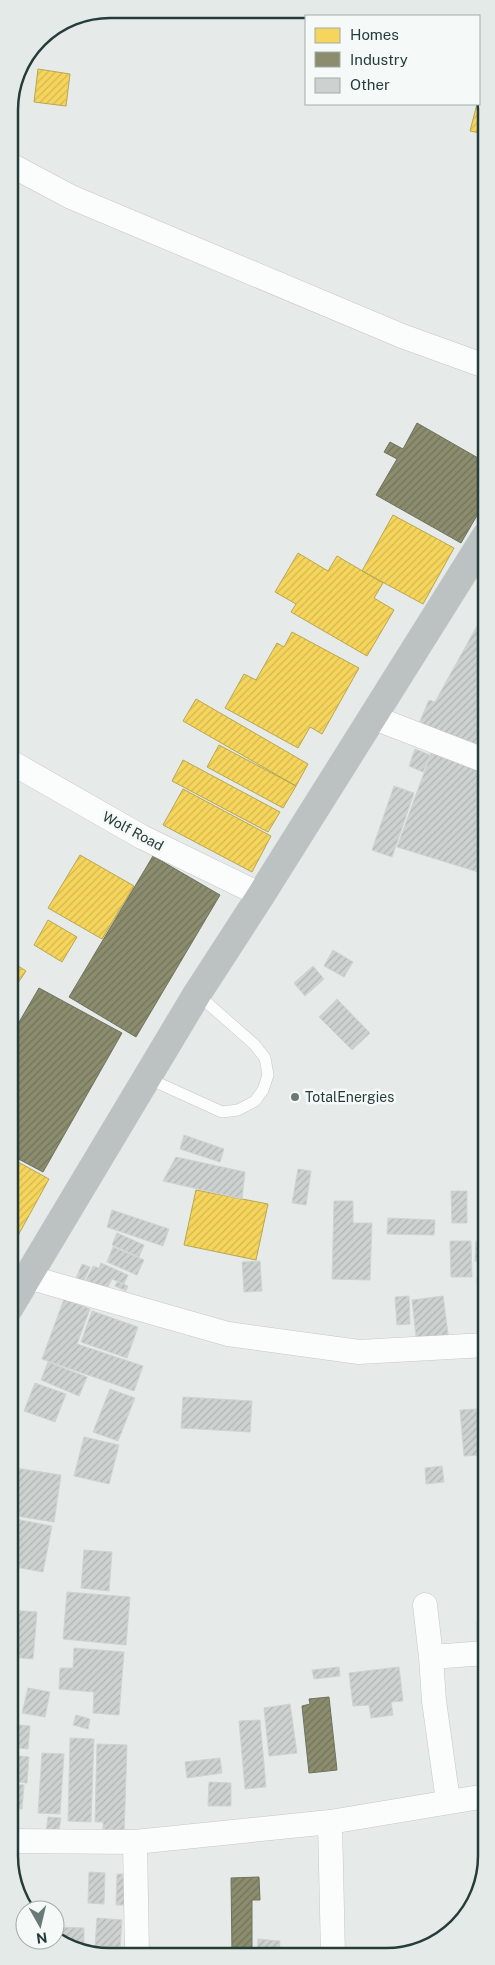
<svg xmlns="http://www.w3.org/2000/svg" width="495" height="1965" font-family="'Public Sans',sans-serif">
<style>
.homes{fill:url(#homes-hatch);stroke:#b8a751}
.industry{fill:url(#industry-hatch);stroke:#6d745e}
.building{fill:url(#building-hatch);stroke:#cfd4d2}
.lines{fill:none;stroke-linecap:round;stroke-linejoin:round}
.lane-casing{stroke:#c3c8c6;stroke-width:12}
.street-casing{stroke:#c3c8c6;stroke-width:25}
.highway-casing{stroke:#c3c9c8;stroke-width:29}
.lane{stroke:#fbfcfc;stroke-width:11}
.street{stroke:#fbfcfc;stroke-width:24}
.highway{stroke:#bcc2c1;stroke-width:28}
.poi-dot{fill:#697976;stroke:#f5f9f7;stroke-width:2}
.labels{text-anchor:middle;stroke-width:5;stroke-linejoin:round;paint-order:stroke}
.street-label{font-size:14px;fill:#263c38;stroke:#f5f9f7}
.poi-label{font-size:14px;fill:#263c38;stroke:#f5f9f7;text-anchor:start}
.rim{fill:none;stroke:#263c38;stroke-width:2.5}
</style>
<defs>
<pattern id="homes-hatch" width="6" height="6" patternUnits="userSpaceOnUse" patternTransform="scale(1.25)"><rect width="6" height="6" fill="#f6d55c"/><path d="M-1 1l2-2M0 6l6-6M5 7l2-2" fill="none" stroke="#d3b851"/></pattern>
<pattern id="industry-hatch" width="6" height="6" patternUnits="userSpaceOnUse" patternTransform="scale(1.25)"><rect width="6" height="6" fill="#8c8c6e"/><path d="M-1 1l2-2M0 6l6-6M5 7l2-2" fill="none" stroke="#72745b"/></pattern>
<pattern id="building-hatch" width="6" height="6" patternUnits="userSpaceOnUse" patternTransform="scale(1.25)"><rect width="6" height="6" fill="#cdd2d0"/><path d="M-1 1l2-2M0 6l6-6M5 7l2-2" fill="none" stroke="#b0b5b3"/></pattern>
</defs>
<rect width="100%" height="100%" fill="#e6ebe9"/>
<path class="homes" d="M38 69 70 74 66 106 34 102Z
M479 102 485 103V134L470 131 477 104Z
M393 515 454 548 423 604 362 571Z
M298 553 328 571 337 556 383 583 374 598 394 610 367 656 291 612 296 604 275 592Z
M292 632 359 668 322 734 310 727 298 748 225 708 244 674 256 680 277 643 284 647Z
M196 699 308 764 296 786 183 721Z
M219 745 296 786 283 808 207 767Z
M183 760 280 812 268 832 172 781Z
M183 789 271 836 252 872 163 825Z
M80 855 134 886 102 939 48 908Z
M48 920 77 937 62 962 34 945Z
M9 960 26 971 12 992 9 991Z
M9 1157 49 1179 9 1252Z
M196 1190 268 1204 256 1260 184 1245Z"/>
<path class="industry" d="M417 423 485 462 486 500 461 543 376 495 397 459 384 452 390 442 403 449Z
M153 856 220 895 136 1037 69 997Z
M39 988 122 1033 43 1172 9 1154V1019L18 1024Z
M329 1697 337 1770 309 1773 302 1706 310 1704 309 1699Z
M259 1877 260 1900H252V1954L232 1953 231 1878Z"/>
<path class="building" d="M477 626 486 629V751L418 726 429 700 435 702Z
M415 749 430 755 423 772 409 766Z
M432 751 486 767V846L478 872 397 847Z
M394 786 414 793 392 857 372 850Z
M486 856V887L477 885Z
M333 950 353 962 344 977 324 966Z
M313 966 324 979 305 996 294 983Z
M337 999 370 1033 352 1050 319 1017Z
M184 1135 224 1149 220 1162 180 1149Z
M176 1157 245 1172 242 1199 163 1181Z
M298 1169 311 1171 306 1205 292 1203Z
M451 1191H467V1223H452Z
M334 1201H353V1223H372L370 1280 332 1279Z
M112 1210 169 1229 163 1246 107 1227Z
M388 1218 435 1220 434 1235 387 1234Z
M117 1233 144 1245 139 1257 112 1245Z
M450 1241H471L472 1277H451Z
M476 1241 486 1242V1262L475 1261Z
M113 1247 144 1260 137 1275 107 1262Z
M260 1261 262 1291 244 1292 242 1262Z
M101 1263 128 1275 124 1284 112 1279 107 1289 86 1280 93 1266 99 1268Z
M82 1264 90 1267 84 1281 76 1278Z
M477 1278H486V1310L479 1311Z
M117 1282 128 1286 126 1291 115 1286Z
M409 1296 410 1324 397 1325 395 1297Z
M443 1296 449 1341 417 1345 412 1300Z
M64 1299 90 1309 77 1344 143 1366 134 1391 42 1359Z
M92 1311 138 1327 127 1358 81 1342Z
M48 1362 87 1377 79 1396 41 1380Z
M35 1383 66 1394 55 1422 24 1411Z
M110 1389 135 1398 118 1441 93 1432Z
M183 1397 252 1401 250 1432 181 1428Z
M477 1409 481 1455 464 1456 460 1410Z
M486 1415V1440L483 1441 481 1416Z
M84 1437 119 1445 109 1484 74 1476Z
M442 1466 444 1482 426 1484 425 1468Z
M9 1467 61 1475 54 1522 10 1515Z
M10 1518 52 1526 43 1572 10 1566Z
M84 1550 112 1552 109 1591 81 1588Z
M67 1592 130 1597 126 1645 63 1639Z
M10 1610 37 1612 33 1659 10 1657Z
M477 1622H486V1651H477Z
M74 1648 124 1652 119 1715 93 1713 94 1692 59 1689 60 1668H73Z
M339 1667 340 1676 314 1679 312 1670Z
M399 1667 403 1701 391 1702 393 1715 371 1718 369 1705 353 1706 349 1673Z
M28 1688 50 1692 45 1717 22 1713Z
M290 1704 297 1753 269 1756 264 1708Z
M76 1715 90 1719 88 1729 73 1725Z
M260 1720 266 1787 245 1789 239 1721Z
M10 1724 30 1726 28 1749 10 1747Z
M70 1738 94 1739 91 1822 68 1821Z
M97 1744 127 1745 124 1837 103 1836V1822H95Z
M42 1753 64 1754 60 1814 38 1813Z
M10 1755 29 1757 27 1783 10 1781Z
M220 1758 222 1773 187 1778 185 1762Z
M209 1782 231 1783V1806H208Z
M10 1784 24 1785 22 1809 10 1808Z
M48 1817 61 1818 58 1835 46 1833Z
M89 1872 105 1873 104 1904 88 1903Z
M117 1874H132L131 1905H116Z
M97 1918 122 1920 120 1947 95 1946Z
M55 1927 84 1928V1951L55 1936Z
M258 1939 280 1941 279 1955H257Z"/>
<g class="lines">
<defs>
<path id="lane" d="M147 1078 222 1112 238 1110 255 1101 263 1090 268 1075 265 1058 254 1044 197 994"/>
<path id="street" d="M9 164 71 197 402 336 485 366
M372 717 486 761
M9 761 142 837 261 895
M28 1277 228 1334 359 1352 486 1345
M425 1605 431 1657
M448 1801 434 1701 431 1657 486 1653
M330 1822 333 1955
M10 1841 135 1842 330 1822 486 1796
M135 1842 137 1954"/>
<path id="highway" d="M9 1308 197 994 261 895 486 536"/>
</defs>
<use href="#lane" class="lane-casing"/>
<use href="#street" class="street-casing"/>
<use href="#highway" class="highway-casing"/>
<use href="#lane" class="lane"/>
<use href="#street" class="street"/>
<use href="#highway" class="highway"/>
</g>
<circle class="poi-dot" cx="295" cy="1097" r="5"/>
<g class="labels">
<g class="street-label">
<text transform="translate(133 831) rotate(28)" y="5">Wolf Road</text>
</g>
<g class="poi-label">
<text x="305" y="1102">TotalEnergies</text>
</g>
</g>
<path d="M0 0H495V1965H0ZM110 18H386A92 92 0 0 1 478 110V1856A92 92 0 0 1 386 1948H110A92 92 0 0 1 18 1856V110A92 92 0 0 1 110 18Z" fill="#e4eae8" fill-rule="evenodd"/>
<path class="rim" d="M110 18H386A92 92 0 0 1 478 110V1856A92 92 0 0 1 386 1948H110A92 92 0 0 1 18 1856V110A92 92 0 0 1 110 18Z"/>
<rect x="305" y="15" width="175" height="90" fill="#f5f9f7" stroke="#a2adab"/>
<rect x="315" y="28" width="25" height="15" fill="#f6d55c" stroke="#a2adab"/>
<text x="350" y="40" font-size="15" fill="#263c38">Homes</text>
<rect x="315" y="52" width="25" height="15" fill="#8c8c6e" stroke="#a2adab"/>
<text x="350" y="65" font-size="15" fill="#263c38">Industry</text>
<rect x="315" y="78" width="25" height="15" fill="#cdd2d0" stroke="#a2adab"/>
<text x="350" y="90" font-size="15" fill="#263c38">Other</text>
<g transform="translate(40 1925) rotate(172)"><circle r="24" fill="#f5f9f7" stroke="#a2adab"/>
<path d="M0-4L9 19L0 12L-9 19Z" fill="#697976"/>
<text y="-8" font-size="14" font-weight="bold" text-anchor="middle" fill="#263c38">N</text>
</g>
</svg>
